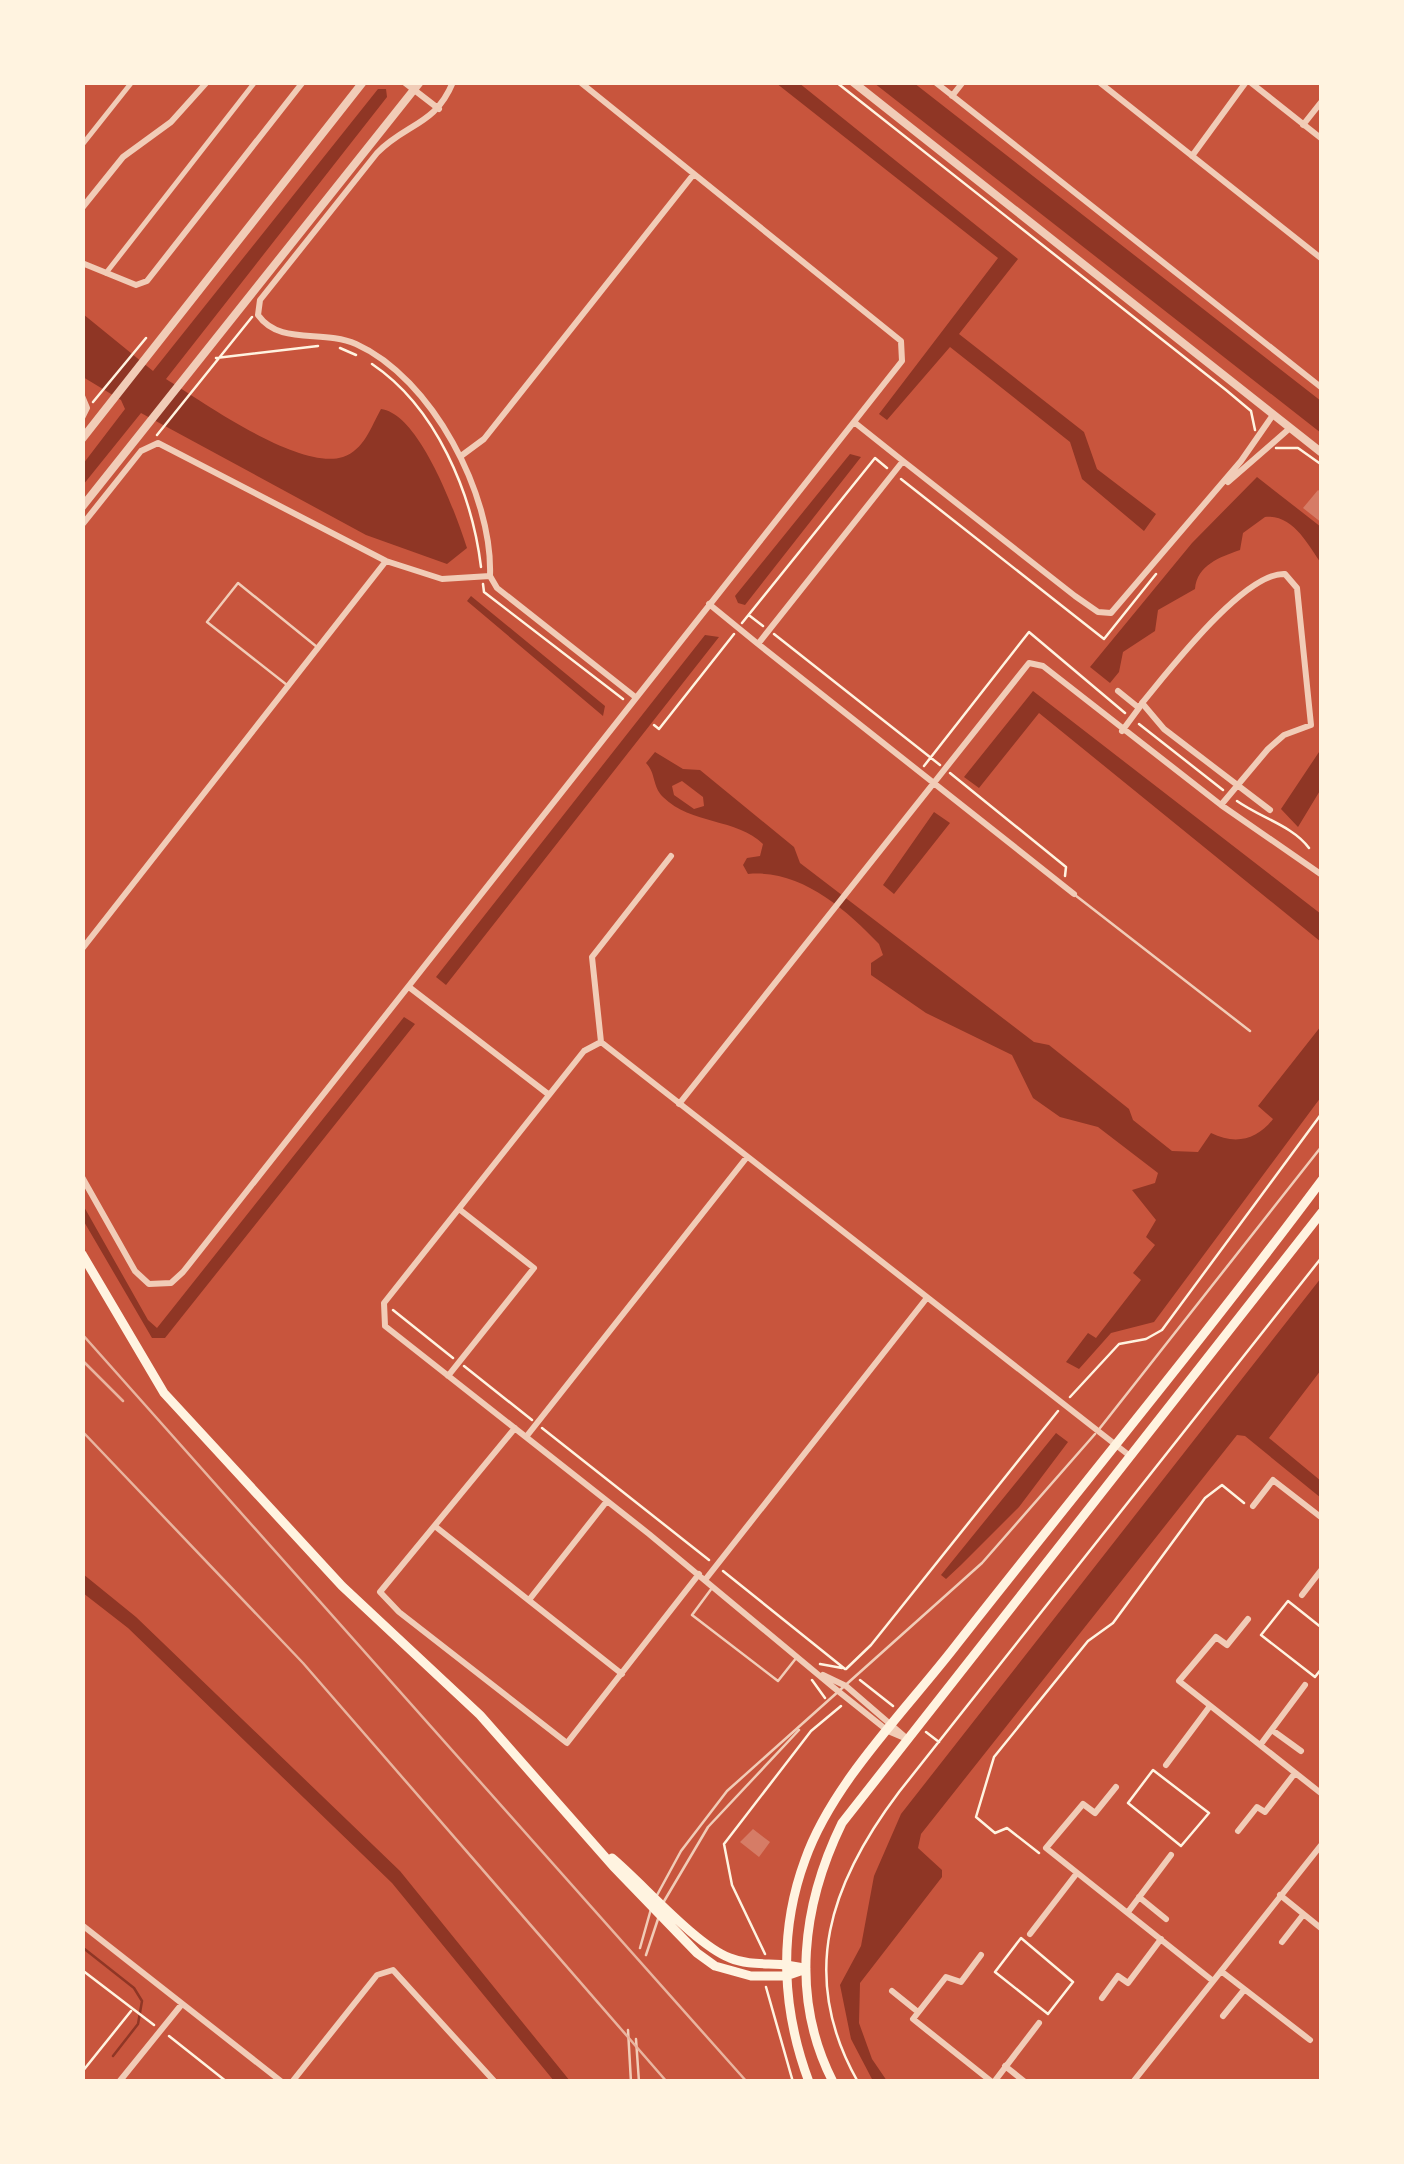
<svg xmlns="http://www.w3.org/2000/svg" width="1404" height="2164" font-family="Roboto,sans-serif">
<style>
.water{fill:#8f3625;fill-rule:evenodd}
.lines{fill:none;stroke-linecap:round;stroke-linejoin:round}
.stream{stroke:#8f3625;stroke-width:2.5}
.building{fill:#d67c66}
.path{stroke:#fff3e0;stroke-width:2.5}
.service{stroke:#f1ccb7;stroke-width:2.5}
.pedestrian{stroke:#f1ccb7;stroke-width:5}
.minor{stroke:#f1ccb7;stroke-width:6}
.tertiary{stroke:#f1ccb7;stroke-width:8}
.secondary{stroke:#fff3e0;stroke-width:9}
.rail{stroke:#e9b49f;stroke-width:2.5}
</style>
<rect width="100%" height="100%" fill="#c8553d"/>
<path class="water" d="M776 83H799L1018 259 959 334 1084 432 1097 469 1156 514 1144 531 1082 479 1070 442 950 347 887 420 879 414 998 258Z
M874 83H914L1321 401V433Z
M378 89H386L387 97 166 379C203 402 299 471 343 457 364 450 371 427 381 409 420 414 456 514 467 548L447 564 366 535 141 413 83 485V464L125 409 121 400 83 377V314L153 371Z
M850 454 861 457 745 605 738 603 735 596Z
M1257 477 1321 527V563C1308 545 1293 514 1265 517L1243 533 1240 550C1220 557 1197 565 1195 589L1158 610 1155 631 1123 652 1119 672 1110 683 1090 667 1192 543Z
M471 596 605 706 603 716 467 601Z
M705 635 719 637 446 985 436 977Z
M1033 691 1321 914V942L1039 713 979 788 964 777Z
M1321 749V789L1298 827 1281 809Z
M655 752 683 769 700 770 794 847 800 863 1034 1042 1049 1045 1129 1109 1133 1120 1172 1151 1198 1152 1211 1133C1235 1145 1257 1140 1273 1119L1258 1106 1321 1026V1097L1154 1322 1111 1333 1079 1369 1066 1362 1088 1333 1096 1338 1141 1280 1133 1273 1155 1245 1146 1237 1156 1220 1132 1190 1155 1183 1158 1173 1098 1127 1060 1117 1033 1098 1012 1055 926 1013 871 975V963L883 955 879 944C844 907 799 869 748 874L743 865 747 858 760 856 763 844C737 818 691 825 663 797 652 786 656 773 646 763ZM682 781 703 797 704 806 694 809 674 795 672 786Z
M934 812 950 823 894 894 883 885Z
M404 1017 415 1024 165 1338H152L83 1220V1205L148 1320 157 1328Z
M1321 1278V1370L1269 1438 1321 1481V1498L1245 1436 1237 1435 921 1834 918 1848 942 1870V1877L860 1983 859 2023 872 2059 887 2081H873L851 2039 840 1985 861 1946 874 1876 901 1814Z
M1056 1433 1068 1442 1019 1507 961 1565 946 1579 941 1575Z
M83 1574 136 1617 400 1871 570 2081H554L392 1883 128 1628 83 1593Z"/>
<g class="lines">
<path class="stream" d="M82 1947 134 1988 142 2001 138 2024 113 2056"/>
</g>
<path class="building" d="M1318 490 1322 493V523L1303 508Z
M753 1829 770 1842 759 1857 740 1842Z"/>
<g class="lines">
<path class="path" d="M836 82 1226 390 1251 411 1255 430
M340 348 356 355
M216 358 318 346
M372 364C436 407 472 493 481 567
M93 402 146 338
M157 435 252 317
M1276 448H1298L1322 465
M901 479 1104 639 1156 574
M483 584 484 592 623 699
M750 616 763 626
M742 623 875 458 887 468
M774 634 940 765
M1139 724 1223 790
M654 725 659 729 734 634
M924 766 1029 632 1125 713
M950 773 1066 867 1065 876
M1237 801C1261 818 1293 826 1309 848
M393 1310 453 1358
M464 1366 532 1420
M1070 1397 1119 1344 1146 1339 1162 1330 1322 1113
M542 1428 709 1560
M723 1571 845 1669
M1322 1628 1288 1601 1261 1635 1315 1677 1322 1668
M820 1664 842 1668
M846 1669 871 1645 1058 1411
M812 1680 825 1698
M860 1680 893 1706
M926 1732 939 1742
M1153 1770 1209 1813 1181 1846 1128 1803Z
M1039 1853 1007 1828 995 1833 976 1817 994 1757 1088 1641 1113 1623 1205 1498 1222 1485 1244 1503
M1021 1938 1073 1982 1048 2014 995 1972Z
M765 1954 732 1885 724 1844 811 1731 841 1706
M82 1970 154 2025
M766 1987 793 2082
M169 2036 227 2082
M82 2072 131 2011
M858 2082C797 1975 831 1882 899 1792L1322 1257"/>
<path class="service" d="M287 685 207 622 238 583 317 647
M1075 895 1250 1031
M1100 1428 1322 1146
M712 1588 692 1615 778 1681 797 1657
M656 1897 681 1851 727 1791 982 1563 1095 1434
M663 1903 708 1827 799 1730
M640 1948 651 1909
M646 1955 659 1916
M628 2030 631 2082
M636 2039 639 2082"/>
<path class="pedestrian" d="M82 145 132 82
M106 273 255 82"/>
<path class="minor" d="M404 82 439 109
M453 82C435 126 406 123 377 153L260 300 258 315C280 346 322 329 356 344 432 378 493 495 490 576
M935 82 1322 388
M1099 82 1322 259
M1250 82 1322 139
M82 83 83 82
M952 96 963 82
M1303 125 1322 101
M1192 156 1246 82
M82 208 123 157 171 122 207 82
M82 263 136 285 147 281 303 82
M82 396 87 408 82 418
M854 422 903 461
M461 456 484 439 693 175
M1228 482 1290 428
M82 525 141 451 158 443 386 561 442 579 490 576
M490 576 497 588 634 696
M709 604 758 644
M1118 691 1139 708 1142 703 1164 729 1270 810
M1142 703C1168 672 1244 572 1285 574L1297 588 1311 725 1284 735 1268 749 1221 805
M1122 731 1139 708
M671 856 592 957 601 1042 1130 1456
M1074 894 758 644 903 461 1075 596 1098 612 1111 613 1241 461 1273 415
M82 949 386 561
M409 987 548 1094
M601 1042 584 1051 384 1303 385 1326 649 1534 833 1687 888 1731 907 1739
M679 1104 1029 663 1043 666 1221 805 1322 875
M82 1177 135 1271 149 1284 171 1283 183 1272 902 361 901 341 580 82
M448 1376 534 1268 459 1209
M515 1428 380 1592 399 1612 567 1743 699 1574
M526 1437 747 1157
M1253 1506 1273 1480 1322 1518
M436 1527 622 1674
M705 1580 926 1299
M1302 1595 1322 1569
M529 1600 607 1501
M1248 1619 1227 1645 1216 1637 1179 1681 1322 1794
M823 1675 846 1686 904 1736
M1272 1730 1301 1751
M1261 1744 1305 1685
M1166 1765 1210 1706
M1116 1787 1095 1813 1083 1804 1046 1848 1213 1981
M1238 1831 1257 1807 1265 1812 1295 1773
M1280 1895 1322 1929
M1139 1897 1166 1919
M1128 1912 1171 1855
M82 1925 282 2082
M1030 1934 1077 1873
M1282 1942 1303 1915
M981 1955 961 1982 946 1977 913 2019 992 2082
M1221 1971 1310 2040
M892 1991 918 2012
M1102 1998 1118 1976 1128 1983 1161 1939
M1223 2016 1244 1990
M1005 2066 1025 2082
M119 2082 182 2004
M292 2082 377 1975 393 1970 495 2082
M994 2082 1039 2023
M1133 2082 1322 1844"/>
<path class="tertiary" d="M853 82 1322 453
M82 439 363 82
M82 507 420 82"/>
<path class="secondary" d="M82 1254 164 1393 342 1586 480 1715 613 1866 697 1953 715 1966 751 1976H786L806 1969
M612 1858C643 1884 696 1945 730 1958 754 1968 781 1960 806 1969
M809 2082C782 2010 778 1933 805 1860 832 1783 907 1709 957 1644 1078 1490 1204 1338 1322 1180
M833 2082C790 1998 802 1905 842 1823L1322 1212"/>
<path class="rail" d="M82 1334 747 2082
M82 1360 123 1401
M82 1431 303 1663 667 2082"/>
</g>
<rect width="1404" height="2164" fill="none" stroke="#fff3e0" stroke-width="170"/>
</svg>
